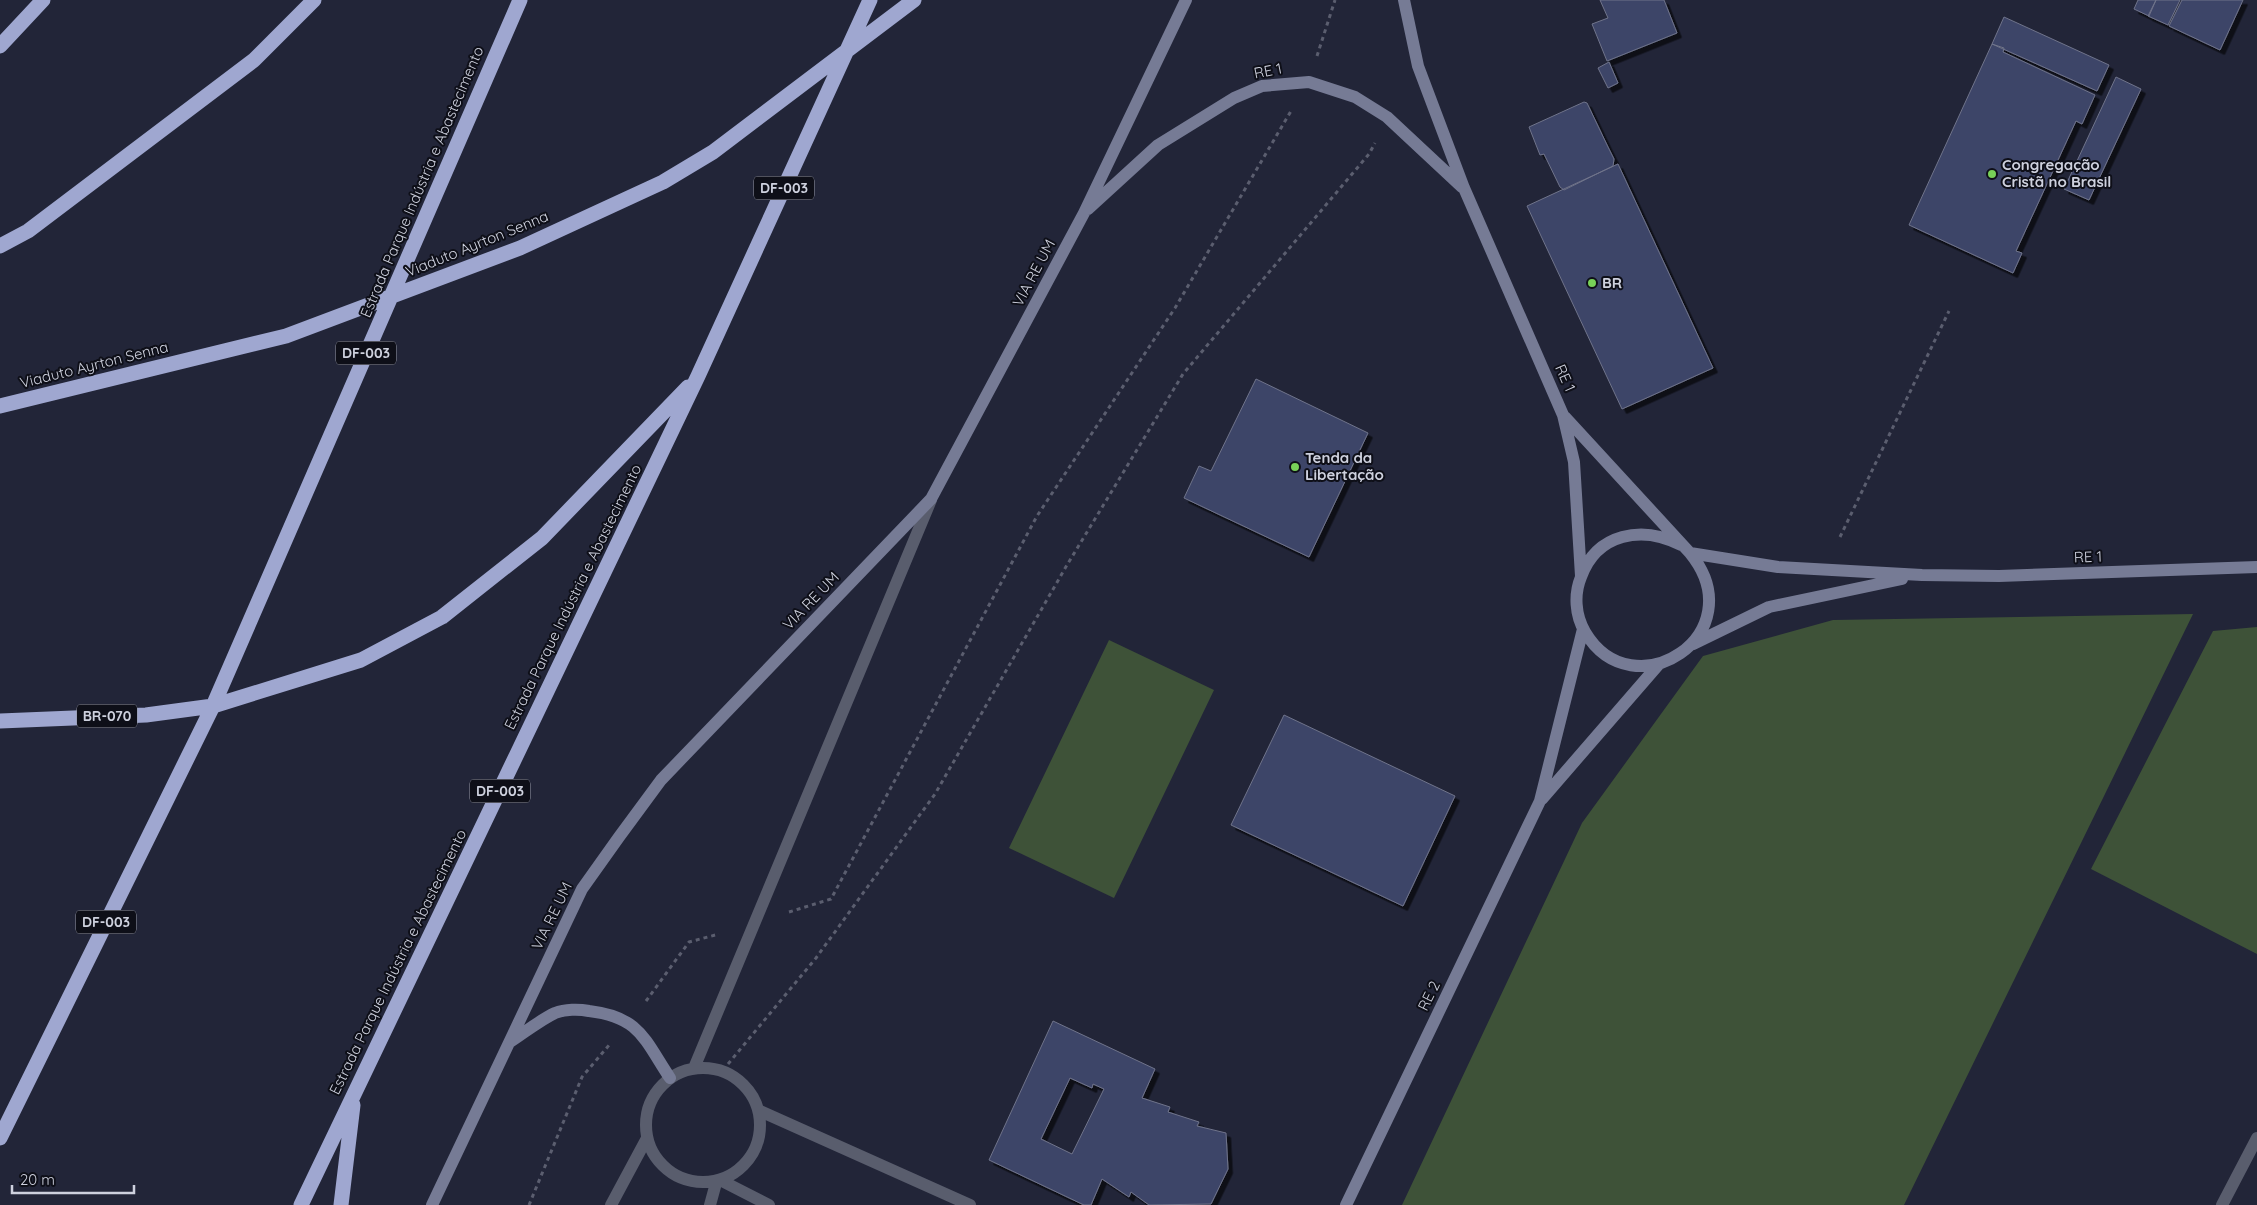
<svg xmlns="http://www.w3.org/2000/svg" width="2257" height="1205" font-family="Quicksand,sans-serif">
<style>
.green{fill:#3e5238}
.building{fill:#3e4467;stroke:#6f748b;fill-rule:evenodd;filter:url(#shadow)}
.lines{fill:none;stroke-linecap:round;stroke-linejoin:round}
.path{stroke:#5b5e6f;stroke-width:3;stroke-dasharray:4 4;stroke-linecap:butt}
.lane{stroke:#595d6d;stroke-width:12}
.secondary{stroke:#767b95;stroke-width:12}
.highway{stroke:#9fa7d0;stroke-width:15}
.poi-dot{fill:#78d158;stroke:#0e0f18;stroke-width:2}
.labels{text-anchor:middle;stroke-width:4;stroke-linejoin:round;paint-order:stroke}
.shield{fill:#0e0f18;stroke:#9497a3;stroke-width:1}
.shield-label{font-size:14px;font-weight:bold;fill:#ced1de}
.street-label{font-size:15px;fill:#ced1de;stroke:#0e0f18}
.poi-label{font-size:15px;font-weight:bold;fill:#ced1de;stroke:#0e0f18;text-anchor:start}
</style>
<defs>
<filter id="shadow"><feDropShadow dx="4.5" dy="4.5" stdDeviation="0" flood-color="#0009"/></filter>
</defs>
<rect width="100%" height="100%" fill="#222538"/>
<path class="green" d="M2193 614 1904 1205H1402L1582 823 1703 656 1833 620Z
M2257 627V954L2091 869 2213 631Z
M1109 640 1214 690 1114 898 1009 848Z"/>
<path class="building" d="M1600 0H1664L1677 33 1607 61 1592 24 1608 18Z
M2138 0H2156L2149 16 2134 9Z
M2156 0H2180L2168 25 2148 16Z
M2182 0H2243L2220 50 2169 26Z
M2004 17 2109 65 2097 91 1992 44Z
M1992 44 2004 48 2003 52 2095 95 2082 124 2076 121 2016 251 2022 253 2013 273 1909 225Z
M1609 62 1618 83 1608 88 1598 68Z
M2116 77 2141 89 2089 200 2064 189Z
M1584 102 1587 103 1608 147 1614 159 1613 166 1564 190 1560 187 1544 154 1540 155 1529 127Z
M1618 164 1713 368 1622 409 1527 206Z
M1256 379 1368 433 1309 557 1184 498 1199 466 1211 471Z
M1284 715 1455 796 1403 906 1231 825Z
M1053 1021 1155 1069 1142 1098 1170 1107 1168 1112 1199 1122 1197 1126 1226 1133 1228 1169 1211 1204 1149 1205 1131 1192 1129 1197 1102 1179 1091 1205H1084L989 1160ZM1070 1078 1092 1088 1093 1084 1104 1089 1072 1154 1041 1139Z"/>
<g class="lines">
<path class="path" d="M1317 56 1335 0
M1840 537 1949 311
M789 912 831 899 1037 516 1175 308 1291 111
M646 1001 689 942 719 934
M728 1064 816 958 935 794 1067 565 1183 374 1369 154 1375 143
M529 1205 582 1077 610 1044"/>
<path class="lane" d="M646 1125a57 57 0 1 1 114 0a57 57 0 1 1-114 0Z
M694 1068 931 500
M760 1111 970 1205
M720 1180 769 1205
M611 1205 647 1138
M710 1205 716 1183
M2222 1205 2257 1138"/>
<path class="secondary" d="M1404 0 1418 66 1464 188 1563 415 1574 462 1581 576
M1088 209 1158 145 1234 98 1262 86 1309 82 1355 97 1387 117 1462 187
M1565 417 1690 553C1756 634 1633 713 1585 632 1575 615 1574 594 1581 577 1597 533 1642 525 1681 545
M1690 553 1778 567 1922 575 1999 576 2257 567
M1693 644 1769 607 1902 579
M1542 799 1659 664
M510 1042C524 1033 540 1020 555 1013 565 1009 579 1009 589 1011 640 1017 644 1039 670 1078
M432 1205 582 889 619 837 661 780 931 499 1084 213 1186 0
M1346 1205 1540 801 1583 629"/>
<path class="highway" d="M0 46 43 0
M0 246 28 231 254 60 314 0
M0 406 286 336 520 248 663 182 713 152 914 0
M0 721 146 715 213 706 361 660 442 617 542 538 688 387
M0 1138 213 706 520 0
M301 1205 698 376 870 0
M341 1205 353 1105"/>
</g>
<g class="poi-dot">
<circle cx="1992" cy="174" r="5"/>
<circle cx="1592" cy="283" r="5"/>
<circle cx="1295" cy="467" r="5"/>
</g>
<g class="labels">
<g class="shield">
<rect x="754" y="176.5" width="60" height="23" rx="4"/>
<rect x="336" y="341.5" width="60" height="23" rx="4"/>
<rect x="77" y="704.5" width="60" height="23" rx="4"/>
<rect x="470" y="779.5" width="60" height="23" rx="4"/>
<rect x="76" y="910.5" width="60" height="23" rx="4"/>
</g>
<g class="shield-label">
<text x="784" y="193">DF-003</text>
<text x="366" y="358">DF-003</text>
<text x="107" y="721">BR-070</text>
<text x="500" y="796">DF-003</text>
<text x="106" y="927">DF-003</text>
</g>
<g class="street-label">
<text transform="translate(1268 71) rotate(-11)" y="5">RE 1</text>
<text transform="translate(422 182) rotate(-67)" y="5">Estrada Parque Indústria e Abastecimento</text>
<text transform="translate(477 244) rotate(-22)" y="5">Viaduto Ayrton Senna</text>
<text transform="translate(1034 273) rotate(-62)" y="5">VIA RE UM</text>
<text transform="translate(94 365) rotate(-14)" y="5">Viaduto Ayrton Senna</text>
<text transform="translate(1565 378) rotate(66)" y="5">RE 1</text>
<text transform="translate(2088 557) rotate(-2)" y="5">RE 1</text>
<text transform="translate(573 597) rotate(-64)" y="5">Estrada Parque Indústria e Abastecimento</text>
<text transform="translate(811 601) rotate(-46)" y="5">VIA RE UM</text>
<text transform="translate(552 916) rotate(-64)" y="5">VIA RE UM</text>
<text transform="translate(398 962) rotate(-64)" y="5">Estrada Parque Indústria e Abastecimento</text>
<text transform="translate(1429 996) rotate(-64)" y="5">RE 2</text>
</g>
<g class="poi-label">
<text x="2002" y="170">Congregação<tspan x="2002" dy="17">Cristã no Brasil</tspan></text>
<text x="1602" y="288">BR</text>
<text x="1305" y="463">Tenda da<tspan x="1305" dy="17">Libertação</tspan></text>
</g>
</g>
<path d="M12 1185v8h122v-8" fill="none" stroke="#ced1de" stroke-width="2.5"/>
<text x="20" y="1185" font-size="15" fill="#ced1de" stroke="#0e0f18" stroke-width="4" paint-order="stroke">20 m</text>
</svg>
